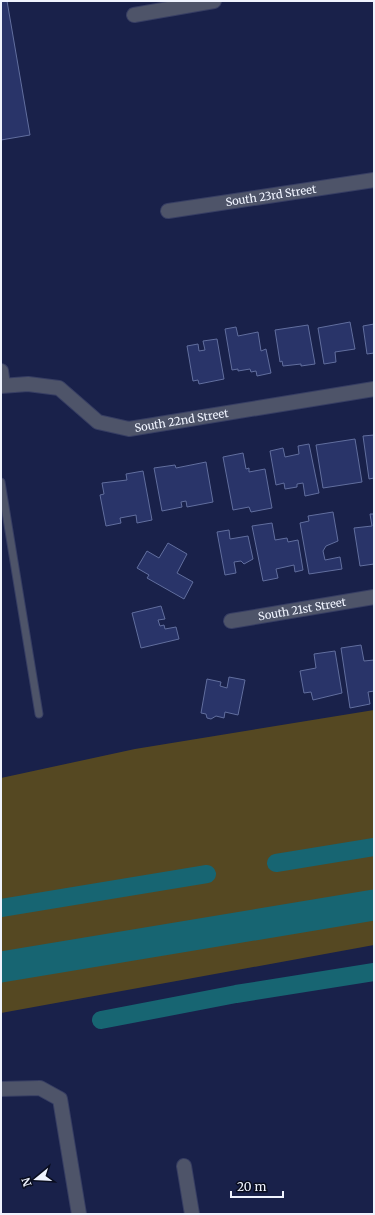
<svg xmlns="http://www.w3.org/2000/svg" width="375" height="1215" viewBox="0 0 375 1215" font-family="Merriweather,serif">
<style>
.green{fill:#554822}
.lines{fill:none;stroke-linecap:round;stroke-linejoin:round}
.canal{stroke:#176572;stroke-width:18}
.river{stroke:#176572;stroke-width:31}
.building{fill:#293469;stroke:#616e9e}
.service-casing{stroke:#373e63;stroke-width:9}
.minor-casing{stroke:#373e63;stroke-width:16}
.service{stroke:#4e5469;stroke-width:7}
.minor{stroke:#4e5469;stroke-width:14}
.labels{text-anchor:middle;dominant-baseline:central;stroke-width:4;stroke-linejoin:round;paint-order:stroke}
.street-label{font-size:11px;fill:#eff3fe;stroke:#090d1f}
</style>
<rect width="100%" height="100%" fill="#19214a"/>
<path class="green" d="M374,710V945L1,1013V778L135,749Z"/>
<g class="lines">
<path class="canal" d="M276,863L374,847
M1,908L207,874
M101,1020L236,994L374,972"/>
<path class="river" d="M1,967L374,905"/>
</g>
<path class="building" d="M1,1H7L30,135L1,140Z
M350,322L355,349L335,352L336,362L324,364L318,328Z
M374,324V353L367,354L363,326Z
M308,325L315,364L301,366V364L283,366L282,361L280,362L275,330Z
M236,327L238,336L258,332L261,351L266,349L271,373L257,376L256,371L251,372L250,369L238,371V369L232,370L225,329Z
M217,339L224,379L199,384L198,380L193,381L187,346L198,344L199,351L205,350L203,341Z
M374,435V478L369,479L363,436Z
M355,439L362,482L323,488L316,445Z
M309,444L319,493L305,496L303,483L297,484V487L285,489L284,483L276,485L270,451L283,448L285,457L299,454L298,446Z
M243,453L246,469L249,468V472L265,469L272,508L251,512L249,507L233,510L223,457Z
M206,462L213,502L187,507L186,501L181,502L182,507L162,511L154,468L175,465L176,468Z
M143,471L152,520L137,523L136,515L120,518L121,523L106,526L100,495L104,494L102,483L127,480L126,474Z
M333,512L338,541L326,546L323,551L325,560L340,557L342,569L309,574L300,523L309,521L308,516Z
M370,514H374V564L360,566L354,528L372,526Z
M272,523L275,540L287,538L288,542L298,540L303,570L295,572L294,565L276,569L278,578L263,581L252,526Z
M229,530L230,539L248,536L253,559L244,564L241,561L234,562L236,573L225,575L217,532Z
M168,543L187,554L177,573L193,582L184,599L147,578L149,575L137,568L147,551L159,558Z
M161,606L165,619L158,620L160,626L164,625L165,629L176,627L179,639L141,648L132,613Z
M361,645L364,661L374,660V691L368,692L370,704L350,708L341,648Z
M335,651L342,693L313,700L311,692L304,693L300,671L316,668L314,654Z
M229,677L245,680L238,715L225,712L224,718L216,716L211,719L207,718L206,714L201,713L207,679L221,682L220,686L227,688Z"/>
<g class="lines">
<defs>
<path id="service" d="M1,482L39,714"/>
<g id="minor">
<path d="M134,15L214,1"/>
<path id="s1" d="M168,211L374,180"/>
<path d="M1,371L3,385"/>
<path id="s2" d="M1,386L28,384L59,388L98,422L129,429L374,389"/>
<path id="s3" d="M231,621L374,597"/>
<path d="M1,1089L40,1088L60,1099L79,1214"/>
<path d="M184,1166L192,1214"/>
</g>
</defs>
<use href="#service" class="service-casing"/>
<use href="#minor" class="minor-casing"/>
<use href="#service" class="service"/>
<use href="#minor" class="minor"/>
</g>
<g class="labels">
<g class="street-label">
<text stroke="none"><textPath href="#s1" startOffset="104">South 23rd Street</textPath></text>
<text stroke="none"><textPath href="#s2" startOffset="195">South 22nd Street</textPath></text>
<text stroke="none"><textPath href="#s3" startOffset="72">South 21st Street</textPath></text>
</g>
</g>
<rect width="375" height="1215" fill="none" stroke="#eff3fe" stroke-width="4"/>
<g transform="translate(36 1179) rotate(252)" stroke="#090d1f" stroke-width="3" paint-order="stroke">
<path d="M0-3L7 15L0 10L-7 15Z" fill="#eff3fe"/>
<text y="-6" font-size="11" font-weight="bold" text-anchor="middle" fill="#eff3fe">N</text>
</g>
<path d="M231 1191v6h52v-6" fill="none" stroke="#eff3fe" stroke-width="2"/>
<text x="237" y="1191" font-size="12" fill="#eff3fe" stroke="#090d1f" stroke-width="3" paint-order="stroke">20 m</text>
</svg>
